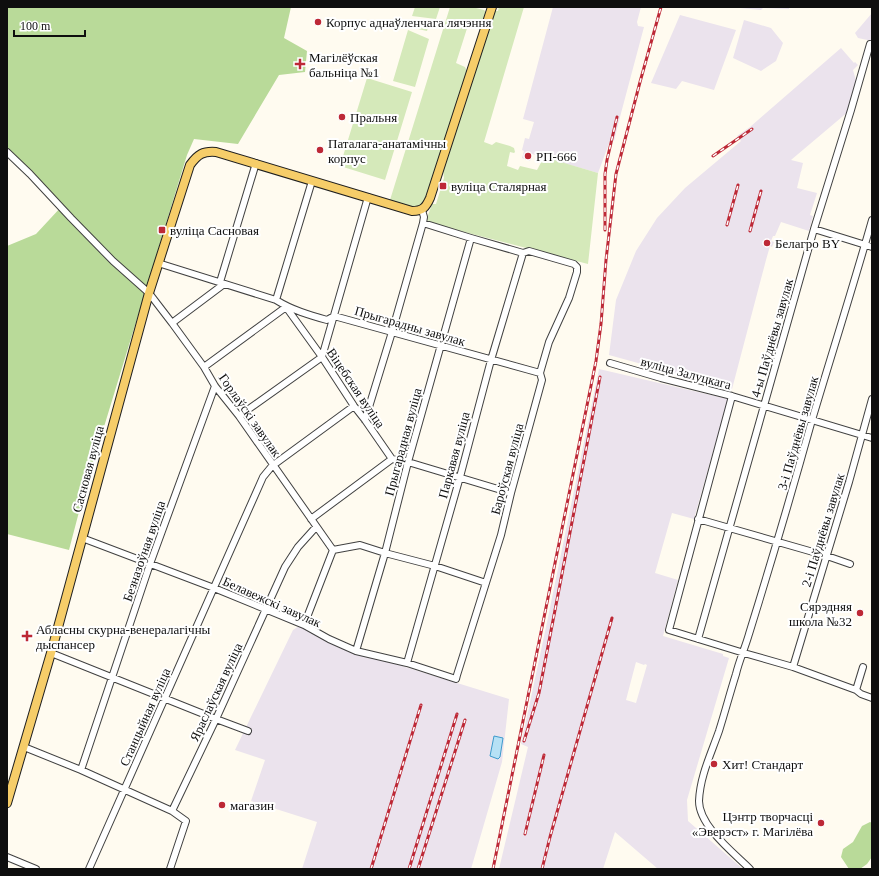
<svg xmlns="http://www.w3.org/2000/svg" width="879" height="876" viewBox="0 0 879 876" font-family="'Times New Roman',serif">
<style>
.industrial{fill:#ebe3ed;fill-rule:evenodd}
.green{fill:#d5e9ba}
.forest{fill:#b9da99}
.water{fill:#b6e1f5;stroke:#3d9acc}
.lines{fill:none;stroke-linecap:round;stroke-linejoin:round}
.minor-casing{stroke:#414141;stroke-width:8}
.major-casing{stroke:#1f1f1f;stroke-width:10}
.minor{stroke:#fff;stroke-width:6}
.major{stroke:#f6cd69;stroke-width:8}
.rail-casing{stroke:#bd2836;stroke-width:3}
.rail{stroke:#fff;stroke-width:1.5;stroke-dasharray:4.5;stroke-linecap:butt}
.poi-dot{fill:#bd2836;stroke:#fff;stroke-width:1.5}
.labels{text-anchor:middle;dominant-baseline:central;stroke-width:4;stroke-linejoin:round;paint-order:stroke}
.poi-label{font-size:13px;fill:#0e0e0e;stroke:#fff;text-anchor:start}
.street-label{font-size:13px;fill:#0e0e0e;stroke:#fff}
</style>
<rect width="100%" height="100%" fill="#fffbf0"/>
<path class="industrial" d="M553,7H641L637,22L638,26L644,27L620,117L614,141H610L598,173L532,154L530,161L522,158L524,151L522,150L525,138L529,139L534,122L523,119Z
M730,7H789V9L763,8L761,10Z
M872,13V41L858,38L855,33Z
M680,15L736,30L714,90L682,81L676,89L651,83Z
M744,20L771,28L783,43L776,61L761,71L733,58Z
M841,48L854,63L855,62L858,65L853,70L857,84L852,92L849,111L791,160L803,163L797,188L817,193L810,215L813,216L809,231L781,222L775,236H773L771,241L774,242L772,247L770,246L766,260L732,389L609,355L616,300L636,251L657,218L685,188L741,141L737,136L750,127Z
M599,369L728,399L694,519L672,513L655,573L678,580L663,636L723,654V656L729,658L687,800L688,821L743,869H658L615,832L603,869H499L528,747L521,744L546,627ZM636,662L644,665L645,664L647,665L636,703L626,700Z
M299,626L361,651L368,658L373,657L509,699L502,762L471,869H302L317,822L251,801L265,760L235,750L293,630Z"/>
<path class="green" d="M415,7H440L436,19L412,16Z
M450,7H475L476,8L484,10L486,12C483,24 480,21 470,19L456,63L465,67L467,71L466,74L428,197C426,200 424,203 421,205C413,211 399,203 390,200Z
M499,7H524L484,142L492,145L496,142L510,146L514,148L515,152L514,153L510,152L507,166L518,170L520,166L537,170L544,157L598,173L588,264L433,224L427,220V218L432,204H436L444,178L443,169L494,11H498Z
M420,21L429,24L427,31L418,29V25Z
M408,30L429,39L415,87L393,81Z
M367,78L412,92L385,180L340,166Z"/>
<path class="forest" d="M7,7H291L284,38L307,51L305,72L279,75L238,144L194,139L187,155L85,489L69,550L7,534V246L36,234L62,206L7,151Z
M870,822L872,823V857L867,864L860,869H849L841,857L843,849L853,842L862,826Z"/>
<path class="water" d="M494,736L503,738L500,757L498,759L490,756Z"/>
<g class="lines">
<defs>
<path id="minor" d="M7,152L30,174L71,218L113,261L149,293L172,323L204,367L215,386L239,416L333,550
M814,229L872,247
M158,263L276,300C292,310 309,315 327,320L334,316L540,373
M220,282L256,163
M276,300L312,181
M172,323L224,284
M610,363L661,378L732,396L872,438
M204,367L286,307L322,357L354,406L365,420L392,459L408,462L511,493
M732,396L669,630L744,653L793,667L856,690L861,694L872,698
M239,416L322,357L368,197
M365,420L392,332L423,223L424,217L422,210
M311,519L392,459
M698,519L827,556L850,564
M82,538L214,588L304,625L329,639L356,651L407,663L456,679L457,675L501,535L511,493L542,380L540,373L549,342L569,298L577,272V267L574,264L529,251L523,253L471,238L423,223
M333,550L360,545L385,553L435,566L486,583
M304,625L333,550
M698,639L814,229L851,110L870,44L872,45
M356,651L385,553L408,462L471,238
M51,653L216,719L248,731
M407,663L460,477L491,360L523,253
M793,667L849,482L872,399
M856,690L863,667
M24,747L81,770L172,811
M81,770L150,564L215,386
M7,857L36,869
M89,869L263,477L272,466L354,406
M170,869L186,821L172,811L216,719L285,567L298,547L316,527
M750,869C734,853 699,826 699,801C700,776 711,754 719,731C725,712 730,693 736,674C739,661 745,648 749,634C771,563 792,492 812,420C832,353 853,287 872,220"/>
<path id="major" d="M7,803L51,653L149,293L190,165C198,154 203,151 216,152L412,211C423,211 426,207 430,198L492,7"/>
</defs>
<use href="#minor" class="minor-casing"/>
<use href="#major" class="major-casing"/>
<use href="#minor" class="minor"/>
<use href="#major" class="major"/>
<defs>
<path id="rail" d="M713,156L752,129
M727,225L738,185
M605,230V174L607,160L617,117
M750,231L761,191
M524,741L539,693L600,377
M525,834L544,755
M371,869L421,705
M409,869L457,714
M418,869L465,720
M493,869L596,361L601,324L606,260L616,174L640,82L661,7
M542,869L550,837L612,618"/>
</defs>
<use href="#rail" class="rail-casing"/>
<use href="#rail" class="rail"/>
</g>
<g class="poi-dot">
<circle cx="318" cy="22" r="4"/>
<path d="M298 58h4v4h4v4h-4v4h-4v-4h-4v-4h4z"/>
<circle cx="342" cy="117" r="4"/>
<circle cx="320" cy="150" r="4"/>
<circle cx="528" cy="156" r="4"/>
<rect x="439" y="182" width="8" height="8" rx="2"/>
<rect x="158" y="226" width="8" height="8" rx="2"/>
<circle cx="767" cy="243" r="4"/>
<circle cx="860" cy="613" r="4"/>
<path d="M25 630h4v4h4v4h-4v4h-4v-4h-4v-4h4z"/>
<circle cx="714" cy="764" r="4"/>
<circle cx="222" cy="805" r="4"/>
<circle cx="821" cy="823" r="4"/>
</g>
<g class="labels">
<g class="poi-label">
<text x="326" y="22">Корпус аднаўленчага лячэння</text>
<text x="309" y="57">Магілёўская<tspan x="309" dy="15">бальніца №1</tspan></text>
<text x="350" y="117">Пральня</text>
<text x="328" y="143">Паталага-анатамічны<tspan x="328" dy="15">корпус</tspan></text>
<text x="536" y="156">РП-666</text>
<text x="451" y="186">вуліца Сталярная</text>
<text x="170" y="230">вуліца Сасновая</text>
<text x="775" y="243">Белагро BY</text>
<text x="852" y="606" text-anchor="end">Сярэдняя<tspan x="852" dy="15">школа №32</tspan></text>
<text x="36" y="629">Абласны скурна-венералагічны<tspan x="36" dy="15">дыспансер</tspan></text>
<text x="722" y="764">Хит! Стандарт</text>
<text x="230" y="805">магазин</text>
<text x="813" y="816" text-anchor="end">Цэнтр творчасці<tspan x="813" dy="15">«Эверэст» г. Магілёва</tspan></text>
</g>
<g class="street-label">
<text transform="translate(410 326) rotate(16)">Прыгарадны завулак</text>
<text transform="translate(772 338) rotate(-74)">4-ы Паўднёвы завулак</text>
<text transform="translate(686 373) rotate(15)">вуліца Залуцкага</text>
<text transform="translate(356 388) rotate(56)">Віцебская вуліца</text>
<text transform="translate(250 415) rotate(55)">Горлаўскі завулак</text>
<text transform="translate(798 433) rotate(-74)">3-і Паўднёвы завулак</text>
<text transform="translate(403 442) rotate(-75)">Прыгарадная вуліца</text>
<text transform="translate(454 455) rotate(-75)">Паркавая вуліца</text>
<text transform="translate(88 469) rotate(-75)">Сасновая вуліца</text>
<text transform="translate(507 469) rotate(-75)">Бароўская вуліца</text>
<text transform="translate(823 530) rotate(-73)">2-і Паўднёвы завулак</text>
<text transform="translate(144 551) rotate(-71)">Безназоўная вуліца</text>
<text transform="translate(272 602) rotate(24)">Белавежскі завулак</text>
<text transform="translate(216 692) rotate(-65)">Яраслаўская вуліца</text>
<text transform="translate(145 717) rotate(-66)">Станцыйная вуліца</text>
</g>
</g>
<rect width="879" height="876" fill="none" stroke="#0e0e0e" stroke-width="16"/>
<path d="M14 30v6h71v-6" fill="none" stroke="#0e0e0e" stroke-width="2"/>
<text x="20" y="30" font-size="12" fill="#0e0e0e" stroke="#ffffff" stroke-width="3" paint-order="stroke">100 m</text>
</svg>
